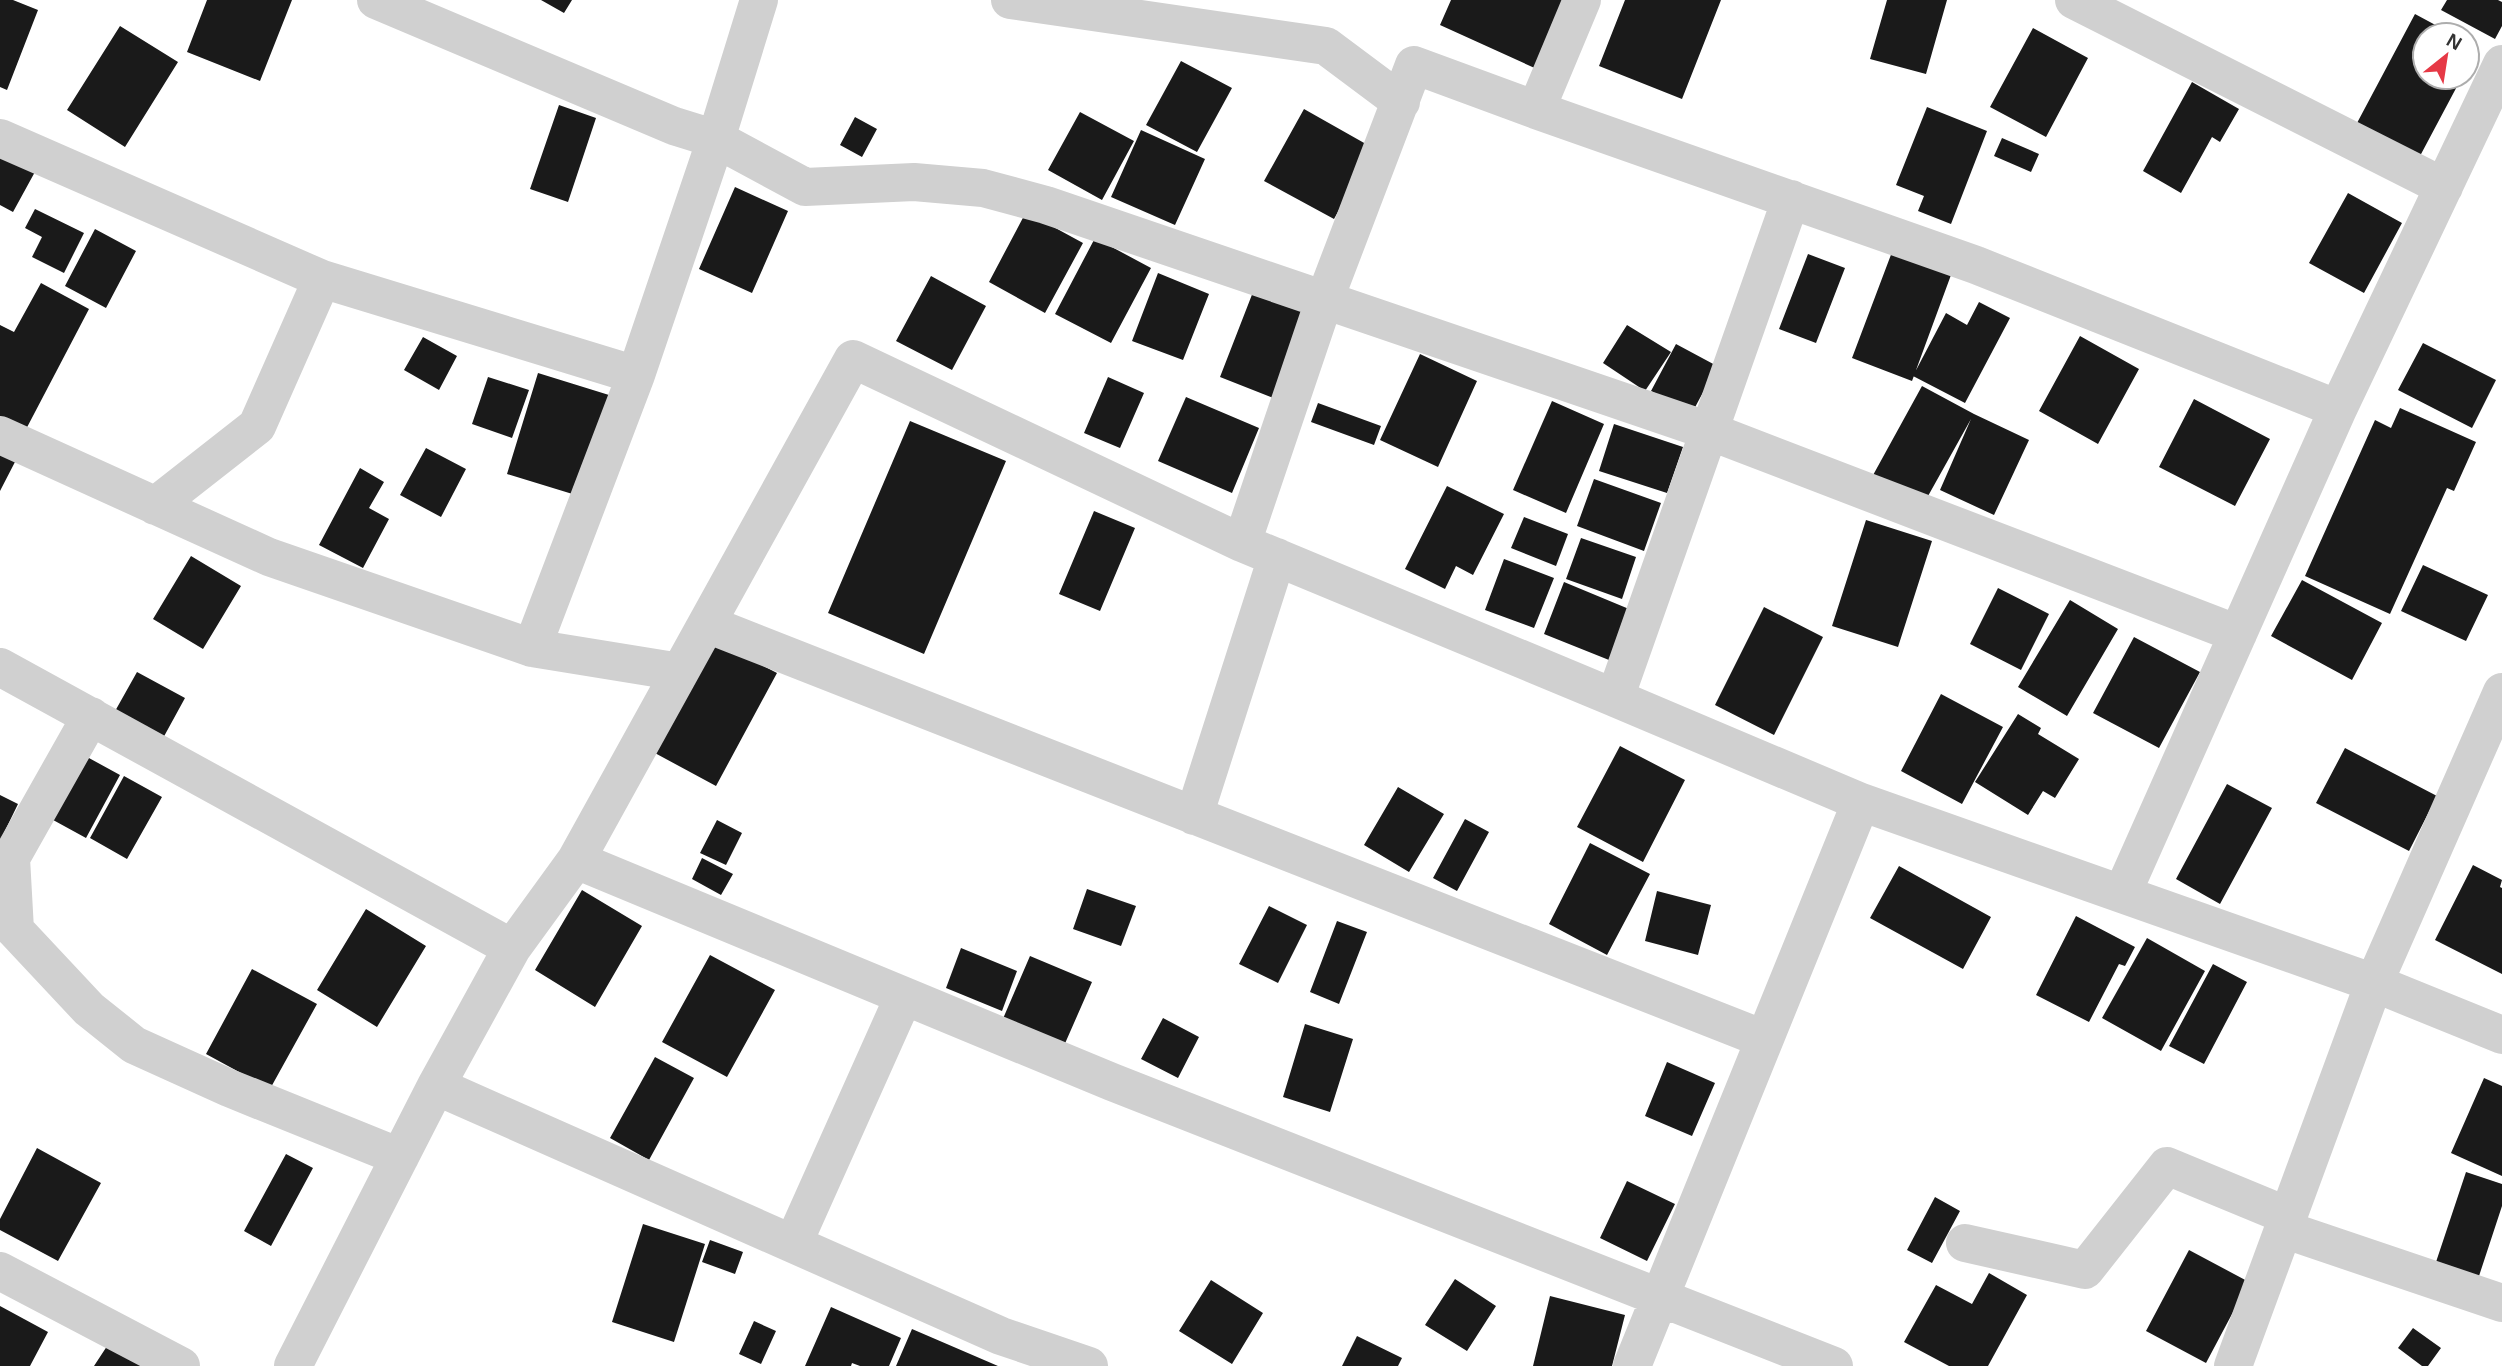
<svg xmlns="http://www.w3.org/2000/svg" width="2502" height="1366" viewBox="0 0 2502 1366" font-family="Helvetica,sans-serif">
<style>
.building{fill:#1a1a1a}
.lines{fill:none;stroke-linecap:round;stroke-linejoin:round}
.minor{stroke:#d0d0d0;stroke-width:38}
</style>
<rect width="100%" height="100%" fill="#fff"/>
<path class="building" d="M0,0H13L38,10L7,90L0,87Z
M207,0H292L260,81L187,52Z
M541,0H572L564,13Z
M1451,0H1570L1539,70L1440,25Z
M1625,0H1721L1682,99L1599,66Z
M1887,0H1947L1926,74L1870,59Z
M2447,0H2498L2502,2V26L2495,39L2441,10Z
M2415,14L2454,35H2425V77H2462L2420,156L2357,123Z
M120,26L178,62L125,147L67,110Z
M2033,28L2088,58L2046,137L1990,107Z
M2467,42L2477,47L2467,67Z
M1181,61L1232,88L1197,152L1146,125Z
M2192,82L2239,109L2220,142L2212,137L2181,193L2143,171Z
M559,105L596,118L568,202L530,189Z
M1927,107L1987,131L1951,224L1918,211L1924,196L1896,185Z
M1304,109L1373,148L1334,219L1264,181Z
M1080,112L1134,141L1102,200L1048,170Z
M855,117L877,129L862,157L840,145Z
M1141,130L1205,159L1175,225L1111,197Z
M2002,138L2039,154L2031,172L1994,156Z
M0,150L36,170L13,212L0,205Z
M735,187L788,211L752,293L699,269Z
M2348,193L2402,223L2364,293L2309,263Z
M35,209L84,233L64,273L32,257L42,237L25,228Z
M1026,212L1083,243L1045,313L989,282Z
M95,229L136,251L106,308L65,286Z
M1095,238L1151,268L1111,343L1055,314Z
M1892,252L1951,275L1912,381L1852,358Z
M1808,254L1845,268L1816,343L1779,329Z
M1158,273L1209,294L1183,360L1132,341Z
M931,276L986,306L952,370L896,341Z
M41,283L89,309L23,435L0,423V325L14,332Z
M1253,292L1311,315L1278,400L1220,377Z
M1979,302L2010,318L1965,403L1913,376L1946,313L1967,325Z
M1627,325L1671,352L1645,391L1603,363Z
M2080,336L2139,369L2098,444L2039,411Z
M423,337L457,356L439,390L404,370Z
M2423,343L2496,380L2472,428L2398,390Z
M1676,344L1717,366L1692,413L1651,391Z
M1420,354L1477,381L1438,467L1380,440Z
M538,373L609,395L579,496L507,474Z
M488,377L529,390L512,438L472,424Z
M1108,377L1144,393L1120,448L1084,433Z
M1922,386L1974,414L2029,440L1994,515L1940,490L1971,419L1923,505L1872,477Z
M1186,397L1259,428L1232,493L1158,461Z
M2194,399L2270,439L2235,506L2159,467Z
M1552,401L1604,424L1566,513L1513,490Z
M1318,403L1381,426L1374,445L1311,422Z
M2400,408L2476,442L2454,491L2447,488L2390,614L2305,576L2375,420L2391,428Z
M910,421L1006,461L924,654L828,613Z
M1614,424L1683,447L1667,493L1599,471Z
M426,448L466,469L441,517L400,495Z
M0,452L16,460L0,491Z
M360,468L384,482L369,508L389,519L363,568L319,545Z
M1594,479L1661,503L1644,551L1577,526Z
M1447,486L1504,514L1473,575L1456,566L1445,589L1405,569Z
M1094,511L1135,528L1100,611L1059,594Z
M1524,517L1568,534L1556,566L1511,548Z
M1866,520L1932,541L1898,647L1832,626Z
M1581,538L1636,557L1622,599L1566,579Z
M191,556L241,586L203,649L153,619Z
M1504,559L1554,578L1534,628L1485,610Z
M2423,565L2488,595L2466,641L2401,611Z
M2302,580L2382,623L2352,680L2271,636Z
M1564,582L1629,609L1609,660L1544,634Z
M1998,588L2049,614L2021,670L1970,644Z
M2070,600L2118,629L2067,716L2018,687Z
M1764,607L1823,637L1774,735L1715,705Z
M2134,637L2200,672L2159,748L2093,713Z
M714,640L777,673L716,786L653,752Z
M137,672L185,698L162,740L114,713Z
M1941,694L2003,727L1962,804L1901,771Z
M2018,714L2041,728L2038,734L2079,759L2055,798L2043,791L2028,815L1975,782Z
M1620,746L1685,780L1643,862L1577,827Z
M2345,748L2437,796L2409,851L2316,803Z
M78,752L120,775L86,838L44,815Z
M124,776L162,797L127,859L90,838Z
M2227,784L2272,808L2220,904L2176,879Z
M1398,787L1444,814L1409,872L1364,845Z
M0,795L18,804L0,841Z
M1465,819L1489,832L1457,891L1433,878Z
M717,820L742,833L726,865L700,853Z
M1590,843L1650,874L1607,955L1549,924Z
M702,858L733,874L721,895L692,879Z
M2473,865L2502,880L2500,887L2502,888V974L2435,940Z
M1899,866L1991,917L1963,969L1870,918Z
M1087,889L1136,906L1121,946L1073,929Z
M582,890L642,926L595,1007L535,970Z
M1657,891L1711,905L1698,955L1645,941Z
M1269,906L1307,925L1278,983L1239,964Z
M366,909L426,946L377,1027L317,990Z
M2076,916L2135,947L2125,966L2119,964L2089,1022L2036,995Z
M1337,921L1367,932L1339,1004L1310,992Z
M2147,938L2205,971L2161,1051L2102,1018Z
M961,948L1017,971L1002,1011L946,988Z
M710,955L775,990L727,1077L662,1042Z
M1030,956L1092,982L1063,1048L1002,1021Z
M2213,964L2247,982L2204,1064L2169,1046Z
M252,969L317,1004L270,1089L206,1054Z
M1163,1018L1199,1037L1178,1078L1141,1059Z
M1305,1024L1353,1039L1330,1112L1283,1097Z
M655,1057L694,1078L649,1160L610,1138Z
M1667,1062L1715,1083L1692,1136L1645,1116Z
M2484,1078L2502,1086V1176L2451,1153Z
M37,1148L101,1183L58,1261L0,1230V1219Z
M286,1154L313,1168L271,1246L244,1231Z
M2466,1172L2502,1184V1206L2479,1276L2436,1262Z
M1627,1181L1675,1204L1647,1261L1600,1238Z
M1935,1197L1960,1211L1932,1263L1907,1250Z
M643,1224L705,1244L674,1342L612,1322Z
M710,1240L743,1252L735,1274L702,1262Z
M2189,1250L2249,1282L2206,1363L2146,1331Z
M1989,1273L2027,1295L1988,1366H1949L1904,1342L1936,1285L1972,1304Z
M1455,1279L1496,1306L1467,1351L1425,1325Z
M1211,1280L1263,1313L1232,1364L1179,1331Z
M1550,1296L1625,1315L1612,1366H1533Z
M0,1306L48,1332L30,1366H0Z
M831,1307L901,1338L889,1366H860L852,1363L851,1366H805Z
M754,1321L776,1331L761,1364L739,1354Z
M2413,1328L2441,1348L2428,1366H2422L2398,1348Z
M912,1329L998,1366H896Z
M1357,1336L1402,1358L1398,1366H1342Z
M113,1337L157,1366H94Z"/>
<g class="lines">
<path class="minor" d="M376,0L674,126L716,139L805,187L914,182L983,188L1046,205L1709,431L2238,634
M1010,0L1326,46L1401,102
M1582,0L1536,110L1976,265L2338,409L2502,64
M2074,0L2444,187
M1536,110L1414,65L1324,301L1242,543L1615,698
M0,138L322,279L636,375
M1791,199L1615,698L1861,802
M0,435L269,557L532,648L636,375L716,139L759,0
M155,506L257,426L322,279
M707,624L1764,1039
M532,648L680,672
M0,667L512,948
M1194,816L1277,557
M11,858L15,930L89,1009L134,1045L229,1088L400,1157
M576,860L853,359L1242,543
M4,881L11,858L91,716
M2122,894L2338,409
M436,1086L1001,1336L1089,1366
M2283,1229L2502,1303
M1965,1243L2085,1270L2167,1166L2288,1216
M793,1244L904,996
M0,1271L181,1366
M293,1366L436,1086L512,948L576,860L1112,1082L1834,1366
M1632,1366L1861,802L2374,983L2502,1035
M2233,1366L2374,983L2502,692"/>
</g>
<g transform="translate(2446 56) rotate(30)"><circle r="33" fill="#ffffff" stroke="#adadad" stroke-width="2"/>
<path d="M0-5L12 26L0 18L-12 26Z" fill="#e63946"/>
<text y="-10" font-size="19" font-weight="bold" text-anchor="middle" fill="#333333">N</text>
</g>
</svg>
